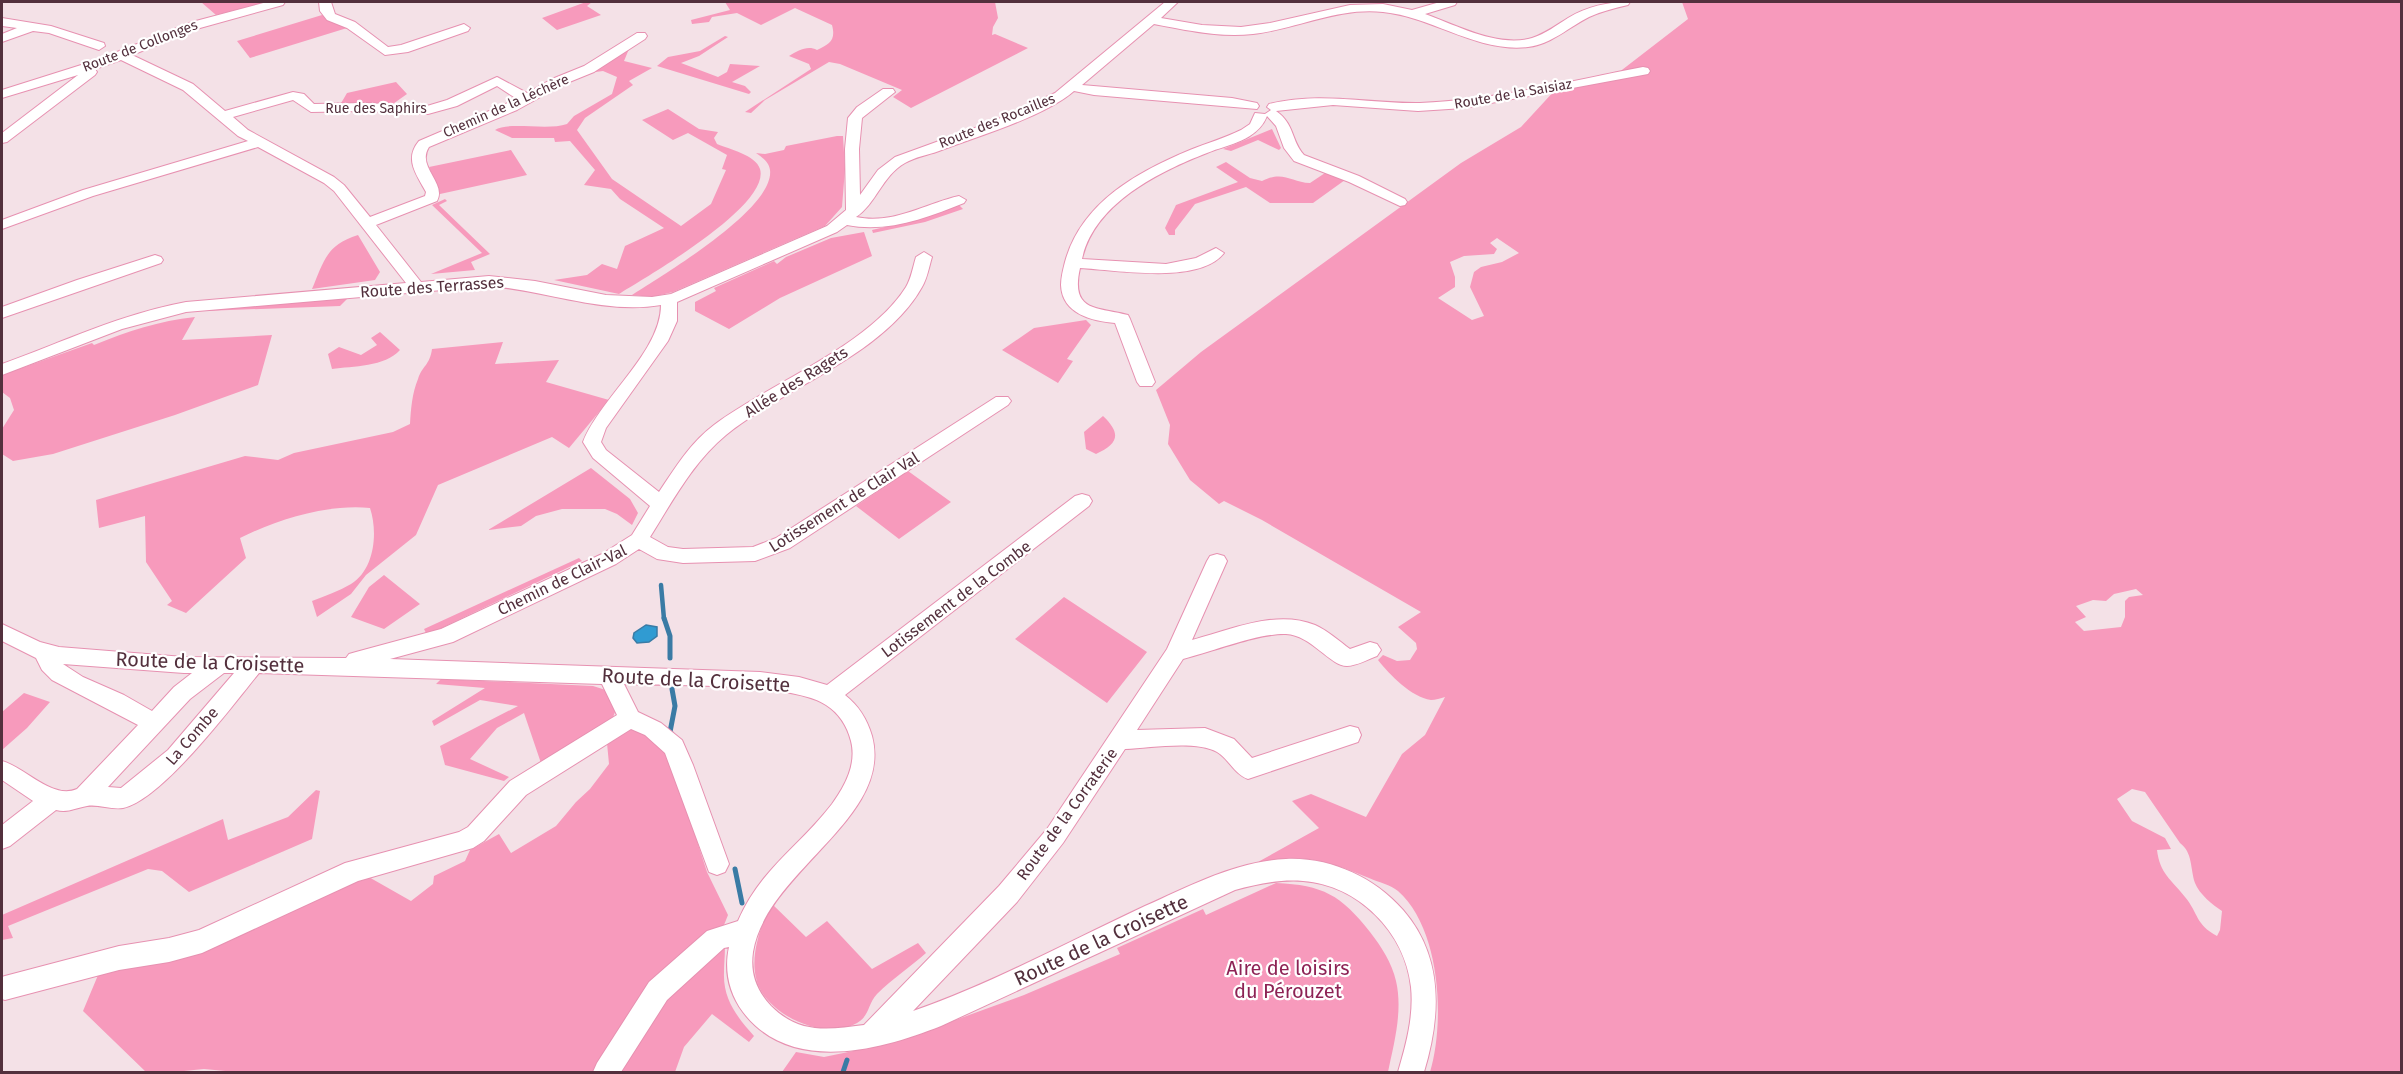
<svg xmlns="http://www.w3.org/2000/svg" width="2403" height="1074" viewBox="0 0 2403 1074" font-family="'Fira Sans',sans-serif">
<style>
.green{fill:#f79abc;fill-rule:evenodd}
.water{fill:#309bd2;stroke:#3a7ba5;stroke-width:1.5}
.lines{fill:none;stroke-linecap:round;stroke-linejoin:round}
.stream-far1{stroke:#3a7ba5;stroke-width:4.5}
.stream{stroke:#3a7ba5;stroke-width:5}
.minor-casing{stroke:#e791b1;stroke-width:2}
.minor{fill:#fff;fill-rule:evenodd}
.labels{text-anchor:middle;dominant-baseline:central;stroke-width:4.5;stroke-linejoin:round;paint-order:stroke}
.far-street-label{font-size:14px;fill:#53303d;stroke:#fff}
.street-label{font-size:16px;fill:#53303d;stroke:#fff}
.near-street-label{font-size:20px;fill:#53303d;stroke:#fff}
.near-park-label{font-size:20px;fill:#8d2355;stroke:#fff}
</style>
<rect width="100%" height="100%" fill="#f4e1e7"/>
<path class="green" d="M201,2H267L216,15Z
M586,2H592L587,6L601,15L557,30L542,18Z
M725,2H995L998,18L993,27L992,35L995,34L1028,48L911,108L893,97L902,90L840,64L829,62L765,100L751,113L745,112L811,69L809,64L789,56C798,51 807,45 817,50C830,44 836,40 832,25L795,8L761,25L737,13L712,17L709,22L692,24L691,20L730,10Z
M1682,2H2401V1072H1430C1445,1022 1441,929 1398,891C1391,885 1378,882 1369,878C1325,860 1306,854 1258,862L1319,828L1292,801L1311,794L1366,817L1402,754L1425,735L1445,697C1441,698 1435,700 1431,700C1411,697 1390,675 1378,660L1383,655L1397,661L1410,660L1417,649L1416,643L1398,627L1421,612L1262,520L1224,501L1219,504L1190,480L1168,444L1170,425L1156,390L1201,352L1461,163L1521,127L1556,89L1618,73L1688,19ZM1497,238L1519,253L1502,262L1481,267L1474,272L1470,287L1484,316L1472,320L1438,298L1455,287V277L1450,262L1464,256L1494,254L1497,249L1490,243ZM2136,589L2143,595L2129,597L2125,601V617L2121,627L2084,631L2075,622L2086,617L2076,606L2093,600L2106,601L2114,594ZM2132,789L2145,792L2180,843C2193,853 2190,868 2195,883C2199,894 2213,905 2222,911L2220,930L2217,936C2195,924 2199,914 2185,897C2171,879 2160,874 2157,850L2171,849L2165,838L2132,821L2117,799Z
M322,15L347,28L250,58L237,41Z
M725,36L728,37L699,56L681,63L718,77L727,72L730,64L760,66L732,82L745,86L751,92L749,94L657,66L668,57L700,51Z
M629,49L624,61L652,68L629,81L633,85L585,118L577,130L612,179L681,226L711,204L726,170L722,169L727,155L688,133L673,140L642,120L668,109L699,129L718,132L714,138L717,144C729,149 756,155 760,169C771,206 646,277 619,294L554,280L587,275L602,264L617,269L625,246L664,228L620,199L611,189L584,185L595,170L570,141L555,142L554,138H512L495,130C508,121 547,131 567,124L574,116L612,94L617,77L603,71L588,73Z
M396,82L407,94L390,106L340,105L347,93Z
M1272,129L1281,148L1279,150L1258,140L1231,151L1223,149Z
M837,136H843L845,169L842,207L825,226L673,292L652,297L632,295C661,276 775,209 770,170C769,162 763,158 756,153L765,154L784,150L786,146Z
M511,150L527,175L440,194L429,167Z
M1226,162L1250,178L1262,181C1283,170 1291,182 1310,183L1325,173L1345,180L1313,203H1270L1246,187L1195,204L1175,230V235H1169L1165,228L1176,205L1238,182L1216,167Z
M445,199L447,201L439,205L490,254L471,262L475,270L431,274L482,253L432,205Z
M959,205L963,209L925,222L873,233L872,230L923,218Z
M864,232L872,256L780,298L729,329L695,311V302L716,291L714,288L774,261L777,264L786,257L831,238Z
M358,235L380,272L375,280L312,289C324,261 326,245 358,235Z
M348,298L340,306L204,311L205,310Z
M195,317L182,340L272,335L258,385L175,415L53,454L13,461L2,454V429L14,410L10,398L2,392V375L92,343L94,345C128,331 159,321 195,317Z
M1086,320L1091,325L1067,359L1073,361L1058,383L1002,350L1034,328Z
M380,332L400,350C385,367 353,366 332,369L328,354L339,347L361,355L377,345L371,338Z
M503,342L495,364L559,360L546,382L609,400L569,448L552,437L438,485L416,535L366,575L351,594L317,617L312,601C325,596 339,591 351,584C375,569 378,532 370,508C327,504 278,519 240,538L246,558L186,613L167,605L172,601L146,562L145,516L99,528L96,500L245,456L278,460L294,453L393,432L410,424C411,408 412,394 418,379C422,366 430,365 432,349Z
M1103,416C1122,434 1118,444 1096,454L1086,449L1084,432Z
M591,468L630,499L638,513L632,525L617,514L605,509H562L536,516L521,526L488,530Z
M908,471L951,502L899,539L856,506Z
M579,558L582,561L427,635L424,629Z
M384,575L420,604L384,629L351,617L369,587Z
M1064,597L1147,652L1107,703L1015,639Z
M441,679L593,686L609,691L615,696V712L612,720L542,766L524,713L497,728L470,759L509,777L504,781L445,765L440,746L518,706L480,700L434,726L432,721L485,688L436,684Z
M24,693L50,702L27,728L2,750V712Z
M630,727L666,745L707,872L728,915L722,930C727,947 724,956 724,973C723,1000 738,1018 754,1036L749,1042L712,1014L684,1047L675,1072H236L204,1069L174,1072H146L83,1011L101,968L367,876L411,901L433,884L434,876L465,861L470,850L499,834L511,853L556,826L576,802L590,789L609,764L607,743Z
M316,790L320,791L312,839L189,892L162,871L148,869L8,926L13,938L2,940V915L223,819L228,840L288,817Z
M1276,883C1323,885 1341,895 1370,932C1381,946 1392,963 1396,981C1403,1011 1394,1043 1388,1072H782L796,1052L824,1057L892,1043L1024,995L1120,954L1117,948L1203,909L1206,915Z
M770,902L806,937L827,921L872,969L918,943L926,953C910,967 892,979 877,994C866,1006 871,1017 853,1025C821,1040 763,1013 756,978C750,953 762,925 770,902Z"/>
<path class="water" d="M646,625L657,627V636L649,642L637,643L633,638L634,633Z"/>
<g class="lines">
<path class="stream-far1" d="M661,585L664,619"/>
<path class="stream" d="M664,618L670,636V658
M672,689L675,706L670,732L672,734
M735,869L742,903
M843,1072L847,1060"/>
<defs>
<path id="minor" d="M267,2H285L283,5L200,28L132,55L193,84L225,111L293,92L304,94L314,104L365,103L427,106L447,100L497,77L527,93L552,79L584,66L637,33H645L647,36L645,39L594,72L562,85L517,110L429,147C416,167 447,183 437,201L376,225L421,282L489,276L535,281L606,295L652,297L671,294L827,226L846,210L845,149L848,118L857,107L883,89H893L895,92L862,118L859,149L860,195L878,170L895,157L994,121L1055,93L1165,2H1178L1161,18L1202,25L1241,27L1270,23L1350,5L1383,4L1412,10L1440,2H1457L1455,5L1425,14C1456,25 1498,48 1532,38C1545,34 1557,25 1568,18C1588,6 1607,2 1630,2L1628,5C1615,8 1602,11 1589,17C1569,27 1552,44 1528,47C1477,53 1433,17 1383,12C1338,7 1297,29 1253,34C1220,38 1186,30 1154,24L1082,85L1232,98L1257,103L1259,106L1257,109L1094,95L1074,91C1044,117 978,136 939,151C928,155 915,157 905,163C882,176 876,204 856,217C893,225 924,204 959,196L966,200L964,203C926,218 888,233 847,225L837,232L677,302V321L668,341L606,428L601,442L606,450L659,492C675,468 690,443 714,425C770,383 869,346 906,287C911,279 913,267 916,257L924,252L932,257C929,267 927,279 922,287C884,355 785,387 726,435C693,462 672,502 650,537L668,547L683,549L753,547L776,538L996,397H1008L1011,401L1008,405L790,548L755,561L683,563L657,559L639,549L616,564L453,642L390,659L760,672L799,677L827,685L1075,496L1082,494L1089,496L1092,501L1089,506L845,695C859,706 867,719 872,736C894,818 766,871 753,952C750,973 756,990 771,1006C799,1034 827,1030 864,1025L999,886L1047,829L1167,649L1207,561L1210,556L1217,554L1224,556L1227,561L1192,640C1230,630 1276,609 1315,625C1327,630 1339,641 1350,649L1370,642L1377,644L1381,650L1377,656C1369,659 1356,666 1347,666C1330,666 1311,635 1286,634C1259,633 1211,652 1183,659L1137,730L1205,728L1234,739L1252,758L1350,726L1358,728L1361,735L1358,742L1248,779C1234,774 1229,759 1217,752C1197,740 1148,748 1125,749L1063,843L1017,902L913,1011C993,983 1068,942 1145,906C1190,886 1236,861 1286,859C1330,857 1374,877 1403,910C1444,957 1441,1016 1424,1072H1398C1406,1045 1414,1016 1411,987C1405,932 1358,885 1303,881C1280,879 1257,884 1235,890L941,1026C878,1051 790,1074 743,1012C729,993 724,970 729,947L724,948L667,1000L621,1072H593L597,1063L649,982L707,931L738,921C761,868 799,847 832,804C845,786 857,764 851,741C847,726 840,714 826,705C791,682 670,686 624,684L638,712L661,723L682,740L693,765L729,864L725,872L717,875L709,872L665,753L645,735L631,729L526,795L484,841L473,848L358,881L202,953L169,962L119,970L5,1000L2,999V977L5,976L119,946L169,938L199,930L345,863L459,832L468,827L510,781L617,715L602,684L259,673C233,705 162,800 123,808C112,810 98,804 87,806C75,808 68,813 56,810L10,846L2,849V825L33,801L2,780V761C25,767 52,800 77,789L138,725L52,680L42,670L36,658L2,641V624L40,642L59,647L184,657L346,658L349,654L356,652L441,629L602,554L632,535L650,506L593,458L583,442C601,397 661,352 661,305C604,315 545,290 489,286L186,312L122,329L2,375V364C63,342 121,314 186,302L406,283L334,191L324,183L258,147L93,196L2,229V220L83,190L248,141L238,136L183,90L121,60L95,69L97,72L95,75L7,142L2,143V133L78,75L2,98V90L97,60L192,22ZM497,86L517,99L419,141C404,159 416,174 426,192L425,196L370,217L344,185L334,177L248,130L233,117L293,100L311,112L365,111L428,114L457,106ZM63,664L184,673H192L174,687L152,711L124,695L83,677ZM224,673H234L168,750L121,788L108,787L190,699Z
M319,2H331L335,14L355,22L388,47L401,45L464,24L470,28L468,31L408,52L385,55L347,28L327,20L320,11Z
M2,18L51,26L104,43L105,46L99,50L49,33L33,31L2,42V34L17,28L2,26Z
M1643,67L1648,68L1650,71L1648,74L1464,108L1418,111L1333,105L1276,111C1295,124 1291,141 1304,155L1359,176L1405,199L1407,202L1405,205L1400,206L1349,182L1294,161L1284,148L1276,126L1267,116C1257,141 1229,144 1207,153C1158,172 1094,204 1082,259L1166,264L1196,258L1216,248L1224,253C1199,285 1116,270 1080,268C1070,312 1097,307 1128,315L1130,319L1155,382L1152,386H1140L1137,382L1115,323C1092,321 1062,314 1061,285C1061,277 1063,270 1065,262C1081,203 1137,172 1190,150C1207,143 1225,138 1241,130L1250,124L1255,113L1265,114L1271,110L1267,107L1269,104C1321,91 1369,104 1420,103C1495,100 1570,81 1643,67Z
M155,255L161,257L163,260L161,263L2,318V307L77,280Z"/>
</defs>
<use href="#minor" class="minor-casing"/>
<use href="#minor" class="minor"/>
</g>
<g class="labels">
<g class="far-street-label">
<text transform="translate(140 46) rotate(-21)">Route de Collonges</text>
<text transform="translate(1513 94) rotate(-10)">Route de la Saisiaz</text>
<text transform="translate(506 106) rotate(-24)">Chemin de la Léchère</text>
<text x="376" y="108">Rue des Saphirs</text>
<text transform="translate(997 121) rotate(-22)">Route des Rocailles</text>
</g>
<g class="street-label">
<text transform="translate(432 287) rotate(-4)">Route des Terrasses</text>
<text transform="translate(796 382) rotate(-32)">Allée des Ragets</text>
<text transform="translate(844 502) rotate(-32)">Lotissement de Clair Val</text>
<text transform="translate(562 580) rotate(-26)">Chemin de Clair-Val</text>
<text transform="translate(956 599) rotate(-37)">Lotissement de la Combe</text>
<text transform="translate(192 736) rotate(-49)">La Combe</text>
<text transform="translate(1067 814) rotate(-54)">Route de la Corraterie</text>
</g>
<g class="near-street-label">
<text transform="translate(210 662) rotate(2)">Route de la Croisette</text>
<text transform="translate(696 680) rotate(3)">Route de la Croisette</text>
<text transform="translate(1101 940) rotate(-25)">Route de la Croisette</text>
</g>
<g class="near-park-label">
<text x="1288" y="968">Aire de loisirs<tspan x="1288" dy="23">du Pérouzet</tspan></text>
</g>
</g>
<rect width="2403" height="1074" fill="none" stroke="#53303d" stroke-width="6"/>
</svg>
